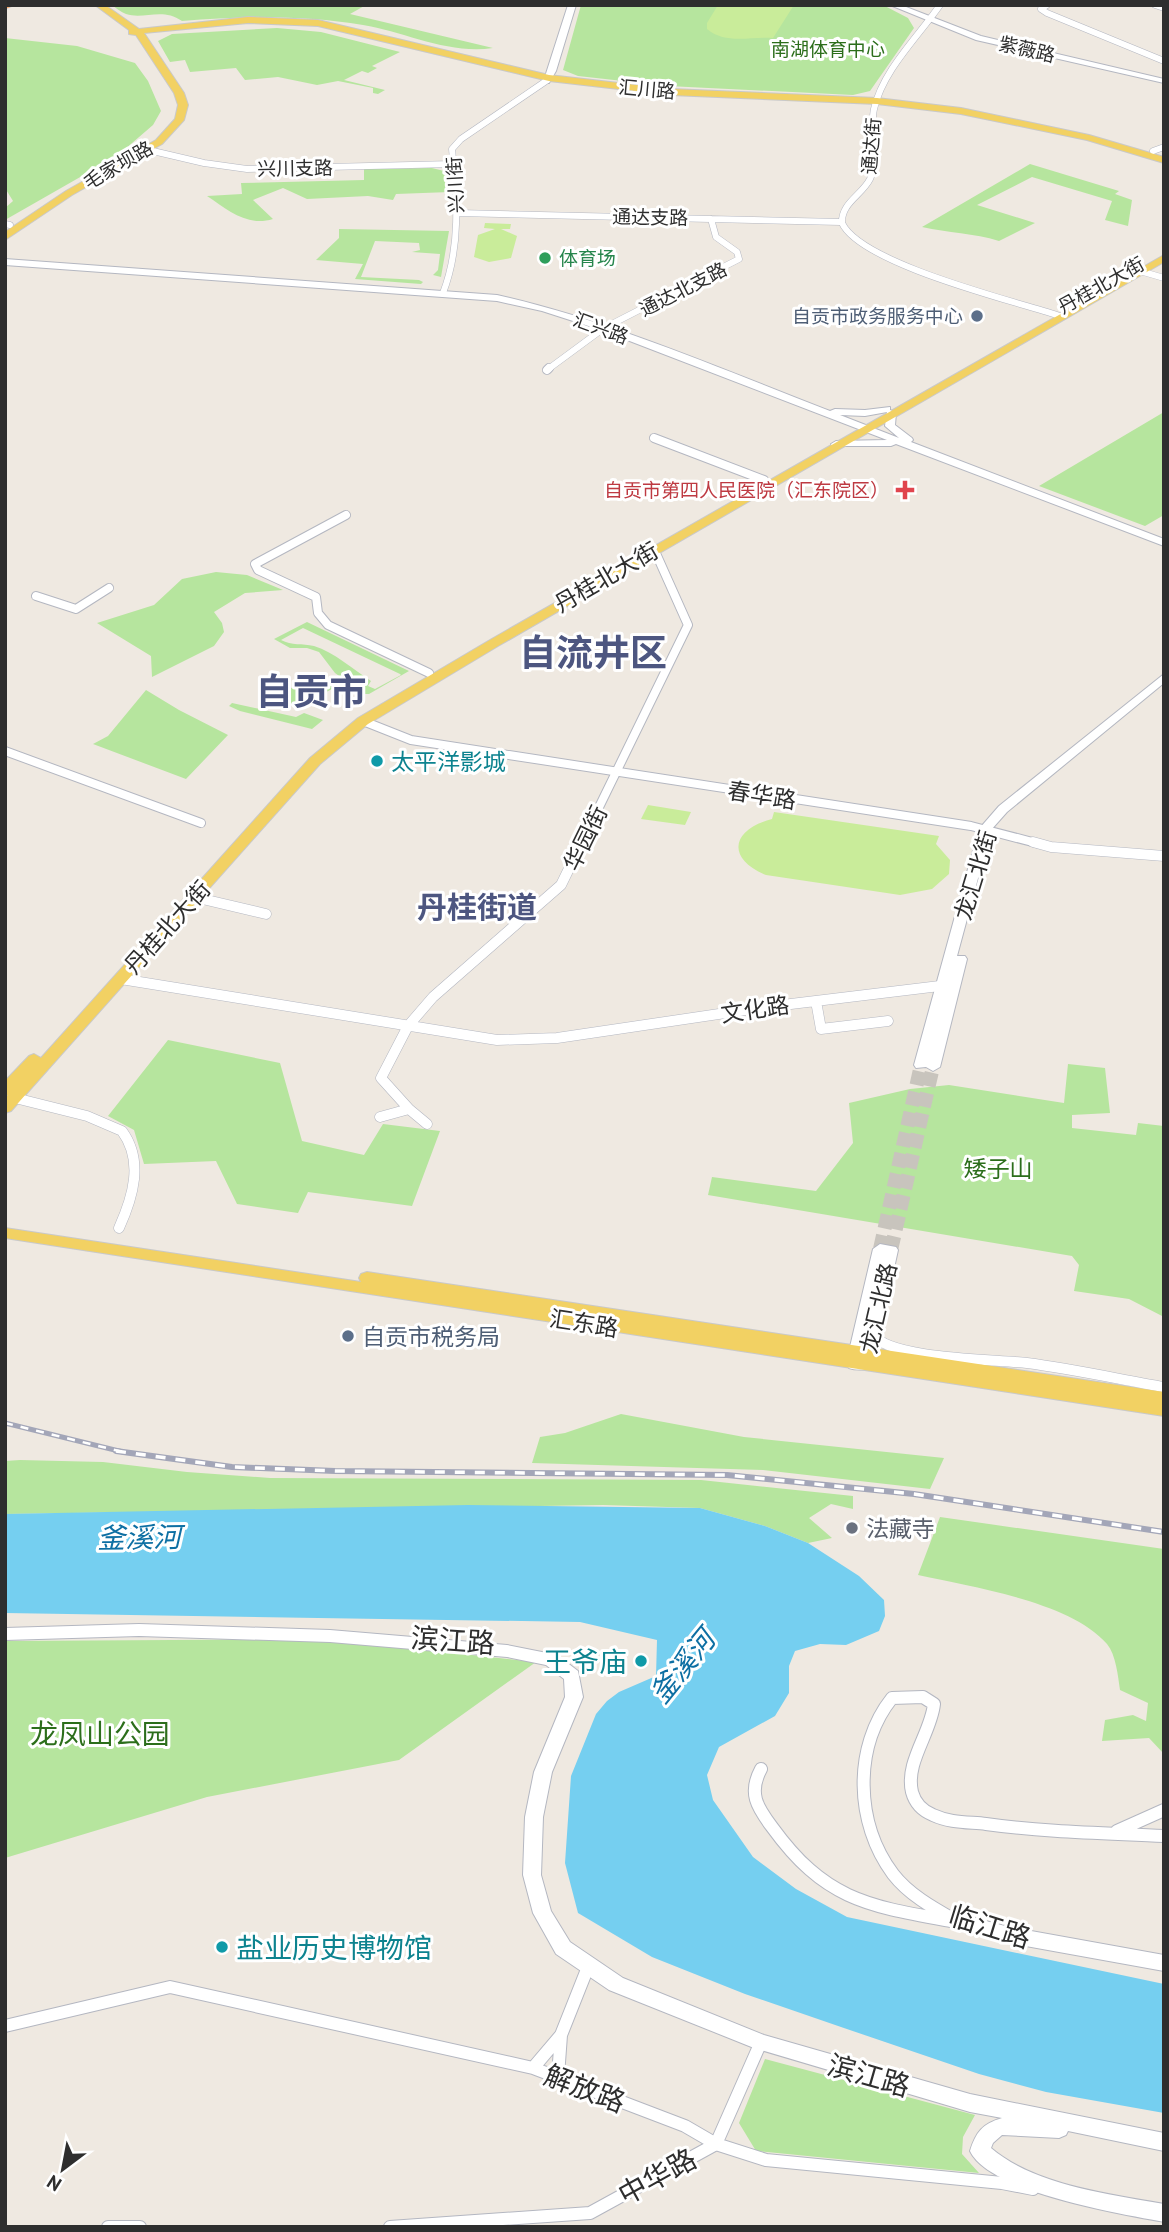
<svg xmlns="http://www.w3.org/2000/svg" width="1169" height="2232" viewBox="0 0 1169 2232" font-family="'PT Sans','Noto Sans SC',sans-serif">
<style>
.green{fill:#b6e59e;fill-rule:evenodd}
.pitch{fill:#c9ec9a}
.water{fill:#75cff0}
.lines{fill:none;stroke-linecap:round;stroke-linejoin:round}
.secondary-tunnel{stroke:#c8c4bd;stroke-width:14;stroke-dasharray:14 7;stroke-linecap:butt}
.street-far3-casing{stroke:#b4b7c1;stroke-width:7}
.street-far2-casing{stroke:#b4b7c1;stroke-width:10}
.street-far1-casing{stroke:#b4b7c1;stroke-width:11}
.street-casing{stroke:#b4b7c1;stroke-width:14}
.secondary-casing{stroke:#b4b7c1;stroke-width:2}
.primary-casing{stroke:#c9c9c9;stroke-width:2}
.highway-casing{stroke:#c9c9c9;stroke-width:1}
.street-far3{stroke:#fff;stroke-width:6}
.street-far2{stroke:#fff;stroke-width:8}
.street-far1{stroke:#fff;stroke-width:10}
.street{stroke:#fff;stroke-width:12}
.secondary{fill:#fff;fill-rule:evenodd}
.primary{fill:#f2d163;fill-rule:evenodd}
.highway{fill:#ffa35c;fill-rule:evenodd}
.rail-far1-casing{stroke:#a3a6b8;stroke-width:5}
.rail-casing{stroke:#a3a6b8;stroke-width:6}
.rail-far1{stroke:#fff;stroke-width:2.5;stroke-dasharray:8;stroke-linecap:butt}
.rail{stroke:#fff;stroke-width:3.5;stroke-dasharray:10;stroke-linecap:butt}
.leisure-dot{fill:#2e9e5b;stroke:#fff;stroke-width:2.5}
.service-dot{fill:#5c6f8a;stroke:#fff;stroke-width:2.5}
.health-dot{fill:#e0444e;stroke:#fff;stroke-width:2.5}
.culture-dot{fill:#0f9aa8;stroke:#fff;stroke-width:2.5}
.worship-dot{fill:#6b7280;stroke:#fff;stroke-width:2.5}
.labels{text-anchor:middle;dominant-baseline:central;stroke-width:6;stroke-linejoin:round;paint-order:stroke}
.far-park-label{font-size:19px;fill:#2c6e1b;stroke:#fff}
.far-street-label{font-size:19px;fill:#2e2e2e;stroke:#fff}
.far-leisure-label{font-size:19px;fill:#27864d;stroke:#fff;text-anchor:start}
.far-service-label{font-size:19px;fill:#4e5e75;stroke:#fff;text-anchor:end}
.far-health-label{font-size:19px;fill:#be3a42;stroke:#fff;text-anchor:end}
.street-label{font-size:23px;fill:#2e2e2e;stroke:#fff}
.culture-label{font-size:23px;fill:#0d838f;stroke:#fff;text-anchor:start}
.park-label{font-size:23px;fill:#2c6e1b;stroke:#fff}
.service-label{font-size:23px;fill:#4e5e75;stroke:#fff;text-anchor:start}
.worship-label{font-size:23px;fill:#5b616d;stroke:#fff;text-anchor:start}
.near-water-label{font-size:28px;font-style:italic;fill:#0d6fa3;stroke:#fff}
.near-street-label{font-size:28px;fill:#2e2e2e;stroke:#fff}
.near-culture-label{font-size:28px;fill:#0d838f;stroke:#fff;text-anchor:end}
.near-park-label{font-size:28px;fill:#2c6e1b;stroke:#fff}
.district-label{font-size:30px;font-weight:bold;fill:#4d5680;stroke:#fff}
.town-label{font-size:37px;font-weight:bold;fill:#4d5680;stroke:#fff}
</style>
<rect width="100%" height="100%" fill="#efe9e1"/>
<path class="green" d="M112,5H366L350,14L493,48C450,55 405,32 363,25C302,15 243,16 182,21C162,7 144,20 126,14C121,12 116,8 112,5Z
M581,5H883L908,18L914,28L870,91L853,95L668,86L578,76L563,70Z
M277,28L321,32L400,52L372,66L377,68L368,73L362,71L344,80L385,90L378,94L373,93V88L338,81L317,85L278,77L245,80L236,68L190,72L185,60L170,62L158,41L172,34Z
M5,38L77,46L135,63L148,81L161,111L153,125L117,156L5,220V208L13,201L5,188Z
M1030,164L1119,191L1115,194L1132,200L1128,226L1105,220L1112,201L1032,177L977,205L1035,223L999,241C974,233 948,233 922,227Z
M432,168L448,172L450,192L396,194L393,200L368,196L307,199L283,188L253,200L273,219C247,227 228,210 207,196L242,194L241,183L364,180V169Z
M339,229L449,231L441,277L433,275L438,270L440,254L412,252L420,250L419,243L375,241L361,277L419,280L423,282L421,284L355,279L363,264L316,260L339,238Z
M1164,412V515L1145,526L1039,486Z
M216,572L247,575L283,590L245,593L214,612L222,623L224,632L214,646L152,677L151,656L97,623L154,605L182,579Z
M307,622L409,671L369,694H364L335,673L319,652L307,648H290L274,639ZM303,628L400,674L401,675L375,689L368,686L371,681C354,670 334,652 314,646C302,643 292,646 281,640Z
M319,677L333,683L334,688L297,707L276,699L278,695L310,678Z
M146,690L179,710L228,735L186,779L93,744L108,736Z
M232,703L296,717L304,713L323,720L312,729L240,711L229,706Z
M168,1040L280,1063L302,1141L364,1155L383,1124L440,1131L412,1206L308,1192L298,1213L237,1204L216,1161L144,1164L134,1130L108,1116Z
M1068,1064L1105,1068L1110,1113L1072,1115V1128L1136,1135L1138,1123L1164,1126V1317L1129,1299L1074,1291L1079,1265L1072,1256L708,1195L712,1177L816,1191L853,1143L849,1103L910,1089L949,1085L1064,1103Z
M621,1414L744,1437L944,1458L930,1489L763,1470L532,1463L540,1437L565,1433Z
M20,1460L103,1462L187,1472L270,1478L701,1480L853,1496V1509L831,1504L809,1518L832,1538L808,1543L765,1526L700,1508L603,1505L5,1514V1461Z
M940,1517L1164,1549V1754L1149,1738L1102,1741L1105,1720L1133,1715L1146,1721L1148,1703L1120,1690C1118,1676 1116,1655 1107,1644C1070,1601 971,1587 918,1575Z
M328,1639L536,1662L399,1760L207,1797L5,1858V1641Z
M765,2059L975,2115L963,2137L962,2154L979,2173L756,2151L739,2123Z"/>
<path class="pitch" d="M718,5H794L773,38C751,36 726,45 707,29V23Z
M485,223L511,224L510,229H501L517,236L511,258L489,262L474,257L478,235L495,229L484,228Z
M648,805L691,812L685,825L641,819Z
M774,812L939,836L936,844L950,860L949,874L932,889L900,895L766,875C725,858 732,829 772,819Z"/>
<path class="water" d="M468,1505L700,1508L765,1526L808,1543L859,1576L884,1600L885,1616L879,1631L846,1645L820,1644L795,1651L789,1666V1693L775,1716L719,1747L707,1775L713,1800L753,1857L796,1889L847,1917L1164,1984V2113L1046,2092L979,2074L841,2027L745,1994L652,1957L578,1913L565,1863L571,1776L596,1714L607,1701L619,1692L656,1676L657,1640L580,1622L5,1613V1514Z"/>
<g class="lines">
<path class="secondary-tunnel" d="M880,1249L921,1065
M891,1250L933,1067"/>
<defs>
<path id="street-far3" d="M940,5C918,37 883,70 874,109C869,132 880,158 870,179C862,195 841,203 842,223C861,264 1014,301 1060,316
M1047,5L1041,9L1047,13L1164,61
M1155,5L1164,8
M140,148L204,163L247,169L453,164
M1153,151L1164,147
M458,213L841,222
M5,224L10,225
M1140,271L1164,278
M443,293C461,246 457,199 452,149L461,139L546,81
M547,370L604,328L739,259L737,252L716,237L711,219"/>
<path id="street-far2" d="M547,370L549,368
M654,438L764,480
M346,515L255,564L258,570L316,597L318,613L328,625L429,673
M36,596L76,609L109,588
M363,721L411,740L971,826L1040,844
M5,751L201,823
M581,844L688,625L654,549"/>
<path id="street-far1" d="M1033,842L1051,847L1164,856
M194,897L266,914
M121,979L497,1040L557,1038L766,1007L948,985
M816,1001L821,1029L888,1021
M15,1098L87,1116L122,1131C144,1161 133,1197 119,1228
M409,1109L381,1078L408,1026L433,997L561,885L582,842
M380,1117L409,1109L427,1124
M872,1334C891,1360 994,1359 1027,1363C1073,1369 1118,1379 1164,1387"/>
<path id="street" d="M761,1769C748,1793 757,1807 772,1827C825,1900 867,1906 951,1921
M1117,1831L1164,1810
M958,1922C935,1909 909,1895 893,1874C855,1823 853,1747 892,1698L923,1697L934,1704C931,1733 905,1762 912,1792C915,1803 923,1811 933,1815C950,1823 969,1822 986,1824C1045,1832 1105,1833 1164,1836
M5,2026L170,1987L533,2068L685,2126L716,2144L766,2160L1002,2183L1033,2189
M561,2035L588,1967
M533,2068L561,2035L558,2076
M108,2227H140
M390,2227L590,2213L716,2144L761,2042"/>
<path id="secondary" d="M568,5H576L556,71L549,83H543Z
M890,5H901L981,36L1164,79V83L976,40Z
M5,259L497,295C612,321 721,369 830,411L835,409L865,410L890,407V410L896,413L895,425L912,438L913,440L911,442L1164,539V546L896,444L891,446H832L831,444L836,441L887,440L601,330L542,311L497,301L5,265ZM887,412L885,426L899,438L840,415L865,416Z
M1164,674V683L1007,812L991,830L957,956H965L967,959L940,1067L933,1071L926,1067L916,1068L914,1065L979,829L999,806Z
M880,1244L896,1247L898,1250L873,1364L870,1368C864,1370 855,1370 849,1368L846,1364L873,1249Z
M139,1624L330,1630L507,1645L557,1655L578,1671L583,1697L552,1772L543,1817L541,1875L551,1911L570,1942L623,1978L764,2035L970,2094L1164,2133V2151L1068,2131L1066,2135L1059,2138L1002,2135L993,2143L991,2148C1034,2185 1109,2194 1164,2204V2222C1121,2214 989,2192 970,2151C976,2132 982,2124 1002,2118L970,2112L754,2048L609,1990L556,1954L533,1913L523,1875L525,1817L534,1772L565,1697L564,1679L546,1665L507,1657L330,1642L139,1636L5,1640V1628Z
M958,1914L1009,1927L1164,1955V1971L1009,1943L958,1930L951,1927L949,1922L951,1917Z"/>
<path id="primary" d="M95,5H105L139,29L248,17L318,20L549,75L671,89L877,98L961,108L1089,135L1164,157V163L1087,140L961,114L877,104L671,95L549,81L318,26L248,23L144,33L184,93L188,105L184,120L162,144L72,195L5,240V232L66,191L156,140L175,119L178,105L174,93L136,35L129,34V30Z
M1164,255V262L498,646L368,724L320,764L11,1111L5,1113V1098L8,1095L5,1096V1081L29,1056L34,1054L41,1058L310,758L358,718L490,640Z
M5,1228L361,1282L359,1278L361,1274L367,1272L1164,1392V1416L5,1238Z"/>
<path id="highway" d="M5,5H16L5,9Z"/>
</defs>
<use href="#street-far3" class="street-far3-casing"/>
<use href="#street-far2" class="street-far2-casing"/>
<use href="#street-far1" class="street-far1-casing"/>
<use href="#street" class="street-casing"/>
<use href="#secondary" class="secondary-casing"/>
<use href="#primary" class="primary-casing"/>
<use href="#highway" class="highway-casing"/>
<use href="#street-far3" class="street-far3"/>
<use href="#street-far2" class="street-far2"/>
<use href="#street-far1" class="street-far1"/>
<use href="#street" class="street"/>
<use href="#secondary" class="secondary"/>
<use href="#primary" class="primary"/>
<use href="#highway" class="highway"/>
<defs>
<path id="rail-far1" d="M5,1423L123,1452"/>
<path id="rail" d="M116,1451L232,1467L335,1471L727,1475L914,1494L1164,1532"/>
</defs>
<use href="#rail-far1" class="rail-far1-casing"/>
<use href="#rail" class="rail-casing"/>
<use href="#rail-far1" class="rail-far1"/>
<use href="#rail" class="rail"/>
</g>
<circle class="leisure-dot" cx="545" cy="258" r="7"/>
<g class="service-dot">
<circle cx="977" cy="316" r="7"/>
<circle cx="348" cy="1336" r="7"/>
</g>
<path class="health-dot" d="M901.5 479.5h7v7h7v7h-7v7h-7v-7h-7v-7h7z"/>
<g class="culture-dot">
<circle cx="377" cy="761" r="7"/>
<circle cx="641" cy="1661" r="7"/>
<circle cx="222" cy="1947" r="7"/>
</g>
<circle class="worship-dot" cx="852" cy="1528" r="7"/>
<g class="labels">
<g class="far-park-label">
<text x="828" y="49">南湖体育中心</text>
</g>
<g class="far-street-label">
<text transform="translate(1027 49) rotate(13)">紫薇路</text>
<text transform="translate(647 89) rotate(5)">汇川路</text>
<text transform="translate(871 146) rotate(-85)">通达街</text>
<text transform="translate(118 165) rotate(-30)">毛家坝路</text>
<text transform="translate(295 168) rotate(-1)">兴川支路</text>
<text transform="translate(455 185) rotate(-93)">兴川街</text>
<text transform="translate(650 217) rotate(1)">通达支路</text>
<text transform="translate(1101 285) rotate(-29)">丹桂北大街</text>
<text transform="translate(683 289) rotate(-27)">通达北支路</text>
<text transform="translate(601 328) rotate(20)">汇兴路</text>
</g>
<g class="far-leisure-label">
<text x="559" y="258">体育场</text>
</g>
<g class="far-service-label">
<text x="963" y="316">自贡市政务服务中心</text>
</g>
<g class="far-health-label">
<text x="889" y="490">自贡市第四人民医院（汇东院区）</text>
</g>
<g class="street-label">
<text transform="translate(606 577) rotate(-30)">丹桂北大街</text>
<text transform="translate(762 795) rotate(9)">春华路</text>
<text transform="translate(585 838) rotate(-64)">华园街</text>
<text transform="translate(975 875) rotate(-73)">龙汇北街</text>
<text transform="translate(167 927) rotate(-48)">丹桂北大街</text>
<text transform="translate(755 1009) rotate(-8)">文化路</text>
<text transform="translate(878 1308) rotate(-77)">龙汇北路</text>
<text transform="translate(584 1323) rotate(9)">汇东路</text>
</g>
<g class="culture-label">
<text x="391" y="761">太平洋影城</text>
</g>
<g class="park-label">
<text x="998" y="1168">矮子山</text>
</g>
<g class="service-label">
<text x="362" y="1336">自贡市税务局</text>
</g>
<g class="worship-label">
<text x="866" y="1528">法藏寺</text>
</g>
<g class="near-water-label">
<text transform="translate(139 1537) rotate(-1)">釜溪河</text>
<text transform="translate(682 1666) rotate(-51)">釜溪河</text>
</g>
<g class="near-street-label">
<text transform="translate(453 1640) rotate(4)">滨江路</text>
<text transform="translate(990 1926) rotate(17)">临江路</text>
<text transform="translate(869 2075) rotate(16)">滨江路</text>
<text transform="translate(585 2088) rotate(21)">解放路</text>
<text transform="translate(657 2176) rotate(-29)">中华路</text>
</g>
<g class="near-culture-label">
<text x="627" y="1661">王爷庙</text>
<text x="236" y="1947" text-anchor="start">盐业历史博物馆</text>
</g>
<g class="near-park-label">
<text x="100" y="1733">龙凤山公园</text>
</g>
<g class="district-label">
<text x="477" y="906">丹桂街道</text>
</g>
<g class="town-label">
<text x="593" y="652">自流井区</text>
<text x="311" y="691">自贡市</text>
</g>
</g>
<rect width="1169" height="2232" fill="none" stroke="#2e2e2e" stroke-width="14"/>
<g transform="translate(63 2169) rotate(212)" stroke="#ffffff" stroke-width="5" paint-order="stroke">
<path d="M0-5L12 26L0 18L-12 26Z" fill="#2e2e2e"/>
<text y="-10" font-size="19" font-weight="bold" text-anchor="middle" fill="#2e2e2e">N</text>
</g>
</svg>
